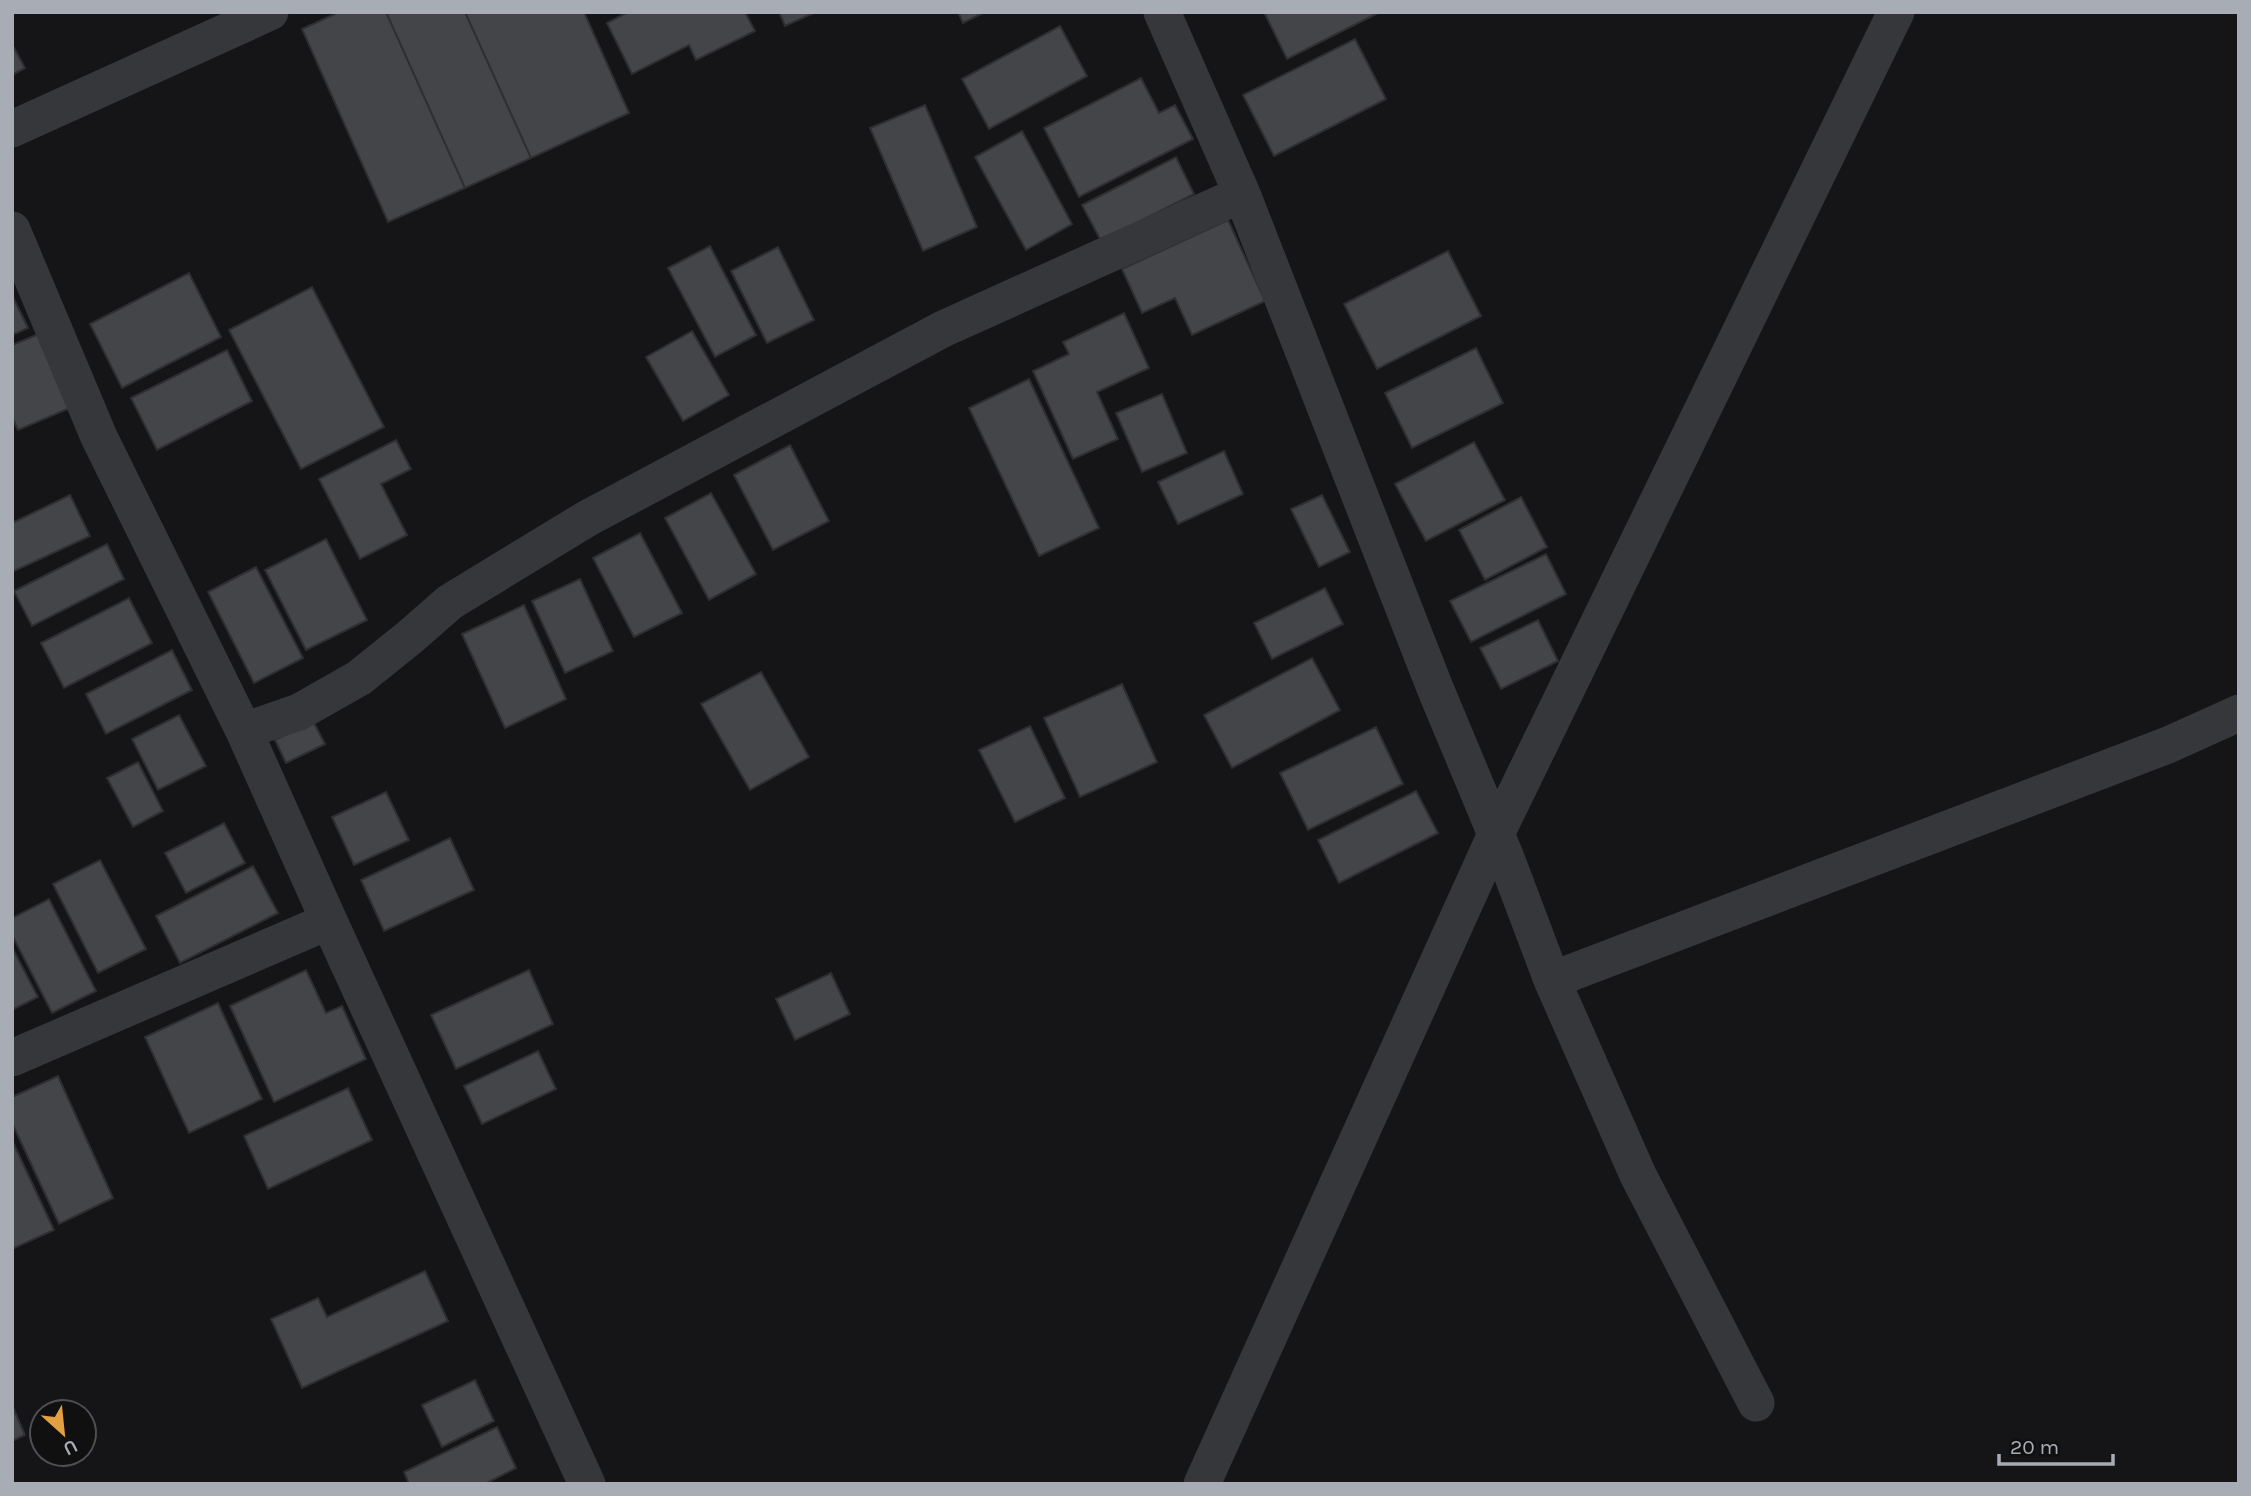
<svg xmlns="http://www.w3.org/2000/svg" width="2251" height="1496" viewBox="0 0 2251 1496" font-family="Karla,sans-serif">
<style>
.building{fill:#444549;stroke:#2f2f32;stroke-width:2}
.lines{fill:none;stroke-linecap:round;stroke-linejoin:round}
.street{stroke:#36373b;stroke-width:37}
</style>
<rect width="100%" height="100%" fill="#151517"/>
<path class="building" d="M339,12H386L465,188L388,222L302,29Z
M386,12H465L531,158L465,188Z
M465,12H584L629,113L531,158Z
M628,12H745L755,31L696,60L689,45L632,74L607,23Z
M779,12H816L785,26Z
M958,12H985L963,23Z
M1264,12H1380L1287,59Z
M1060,26L1087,76L989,129L962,79Z
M1355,39L1386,99L1274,156L1243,95Z
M12,44L25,68L12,75Z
M1141,78L1159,113L1175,105L1193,139L1079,197L1044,128Z
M925,105L977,227L923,251L870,128Z
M1022,131L1072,224L1026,250L975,157Z
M1176,157L1194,194L1101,241L1082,205Z
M1228,220L1265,301L1192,335L1175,298L1142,313L1122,269Z
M710,246L756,335L715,357L668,268Z
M778,247L814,320L767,343L731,271Z
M1448,251L1481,316L1377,369L1344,304Z
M189,273L221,337L122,388L90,324Z
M312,287L384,427L301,469L229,330Z
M12,295L28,328L12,335Z
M1124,313L1149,368L1097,392L1118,439L1073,459L1033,371L1069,354L1063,342Z
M692,331L729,395L683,421L646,357Z
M39,334L70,408L18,430L12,417V345Z
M1476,348L1503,403L1412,448L1385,393Z
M227,350L252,401L157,450L131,398Z
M1029,379L1099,528L1039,556L969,408Z
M1162,394L1187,453L1142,472L1116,413Z
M396,440L411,469L381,484L407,535L360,559L319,479Z
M1474,442L1505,500L1426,541L1395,484Z
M790,445L829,521L773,550L734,475Z
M1224,451L1243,494L1178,524L1158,482Z
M711,493L756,574L709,600L665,518Z
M70,495L90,536L12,572V523Z
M1322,495L1350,552L1319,567L1291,509Z
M1521,497L1547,547L1485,580L1459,530Z
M640,533L682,613L634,637L593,558Z
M326,539L367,620L306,650L265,570Z
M107,544L124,579L32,626L14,591Z
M1546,554L1566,594L1471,642L1450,601Z
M256,567L303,658L254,683L208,592Z
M580,579L613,651L565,673L532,601Z
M1325,588L1343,624L1272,659L1254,623Z
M129,598L152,643L64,688L41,643Z
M524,605L566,699L505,728L462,634Z
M1538,620L1558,661L1501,689L1480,648Z
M172,650L192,690L106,734L86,694Z
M1312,658L1340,710L1232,768L1204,715Z
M761,672L809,757L750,790L701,704Z
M1122,684L1157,762L1080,797L1044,718Z
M179,715L206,766L158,790L132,739Z
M313,721L325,744L286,763L275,740Z
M1030,726L1065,798L1015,822L979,750Z
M1376,727L1403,784L1308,830L1280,773Z
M138,762L163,811L133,827L107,778Z
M1416,791L1438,833L1339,883L1318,840Z
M386,792L409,840L354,865L332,817Z
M224,823L245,863L186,893L165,853Z
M450,838L474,890L384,931L361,880Z
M100,860L146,949L98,973L53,884Z
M253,866L278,913L180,963L156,916Z
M49,899L96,991L52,1013L12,935V918Z
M12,947L38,997L12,1010Z
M306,970L326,1013L342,1006L366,1059L274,1102L230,1006Z
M529,970L553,1024L456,1069L431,1015Z
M831,973L850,1014L795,1040L776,999Z
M218,1003L262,1099L189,1133L145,1037Z
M538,1051L556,1089L482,1124L464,1086Z
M58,1076L113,1198L59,1224L12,1123V1097Z
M348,1088L372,1140L268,1189L244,1136Z
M12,1140L54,1230L12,1249Z
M425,1271L448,1321L302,1388L271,1319L318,1298L327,1317Z
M475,1380L494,1421L442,1447L422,1405Z
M12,1405L25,1435L12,1441Z
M497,1427L516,1468L485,1484H409L404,1472Z"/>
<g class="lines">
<path class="street" d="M1162,12L1242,194L1435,688L1506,858L1552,980L1638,1175L1756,1403
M12,129L270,12
M12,230L99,437L244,731L329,921L587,1484
M244,731L299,712L359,678L410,637L450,602L588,518L943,329L1242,194
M1552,980L2168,745L2239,713
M12,1058L329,921
M1202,1484L1496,834L1896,12"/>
</g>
<rect width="2251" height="1496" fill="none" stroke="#a8adb5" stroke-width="28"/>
<g transform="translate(63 1433) rotate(153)"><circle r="33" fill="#101011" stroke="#4d4f53" stroke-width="2"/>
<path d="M0-5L12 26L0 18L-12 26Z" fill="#e2a042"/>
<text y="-10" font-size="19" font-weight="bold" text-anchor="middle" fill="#a8adb5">U</text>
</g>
<path d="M1999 1454v10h114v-10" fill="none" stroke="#a8adb5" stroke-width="3.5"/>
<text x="2010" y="1454" font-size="21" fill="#a8adb5" stroke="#101011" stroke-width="5" paint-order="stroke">20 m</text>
</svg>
